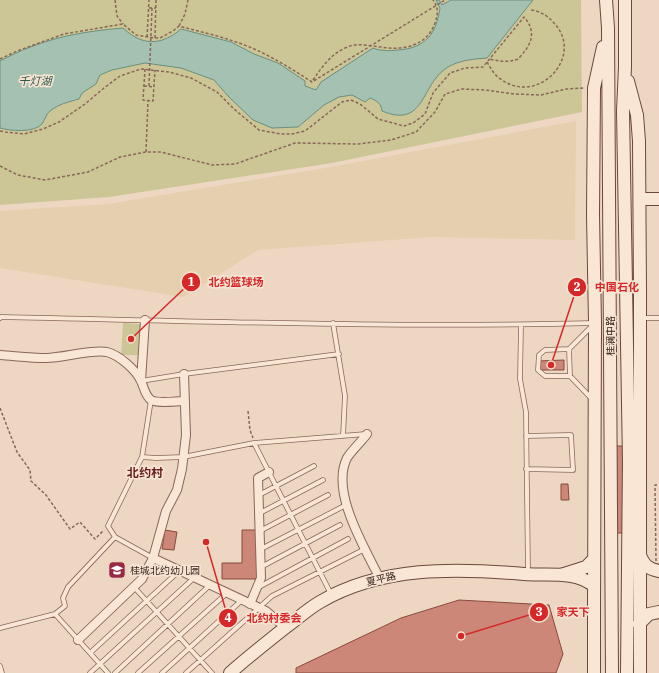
<svg xmlns="http://www.w3.org/2000/svg" width="659" height="673" viewBox="0 0 659 673" font-family="'IBM Plex Serif','Noto Sans SC',serif">
<style>
.farmland{fill:#e4cfaf}
.green{fill:#ccc696}
.water{fill:#a4c1b2;stroke:#6b8f7e}
.building{fill:#cd8778;stroke:#874b3f}
.lines{fill:none;stroke-linecap:round;stroke-linejoin:round}
.lane-casing{stroke:#886759;stroke-width:5.5}
.street-casing{stroke:#886759;stroke-width:10}
.secondary-casing{stroke:#6a493c;stroke-width:14}
.path{stroke:#886759;stroke-width:1.5;stroke-dasharray:3 2;stroke-linecap:butt}
.lane{stroke:#f9e6d5;stroke-width:4}
.street{stroke:#f9e6d5;stroke-width:8}
.secondary{stroke:#f9e6d5;stroke-width:12}
.path-bridge{stroke:#886759;stroke-width:1.5;stroke-dasharray:3 2;stroke-linecap:butt}
.labels{text-anchor:middle;dominant-baseline:central;stroke-width:3.5;stroke-linejoin:round;paint-order:stroke}
.street-label{font-size:10px;fill:#38241d;stroke:#f6e3d2}
.poi-label{font-size:10px;fill:#38241d;stroke:#f6e3d2;text-anchor:start}
.water-label{font-size:11px;font-style:italic;fill:#2d584b;stroke:#f6e3d2}
.quarter-label{font-size:12px;font-weight:bold;fill:#651d1e;stroke:#f6e3d2}
.leader{fill:none;stroke:#d62828;stroke-width:1.5}
.callout-dot{fill:#d62828;stroke:#f6e3d2;stroke-width:1.5}
.mark-label{font-size:12px;text-anchor:middle;font-weight:bold;fill:#fff}
.callout-label{font-size:11px;text-anchor:middle;font-weight:bold;fill:#d62828;stroke:#f6e3d2;stroke-width:3.5;stroke-linejoin:round;paint-order:stroke}
</style>
<rect width="100%" height="100%" fill="#eed7c2"/>
<path class="farmland" d="M576,121L575,240L432,237L258,250L183,297L0,268V211L108,204L331,167Z"/>
<path class="green" d="M0,0H581L582,112L332,163L109,197L0,205Z
M123,323L140,324L139,355H121Z"/>
<path class="water" d="M436,0H439L442,5L451,0H533L487,58C474,59 460,60 448,67C420,84 426,129 382,111C381,103 377,101 370,98L365,102L352,95L339,97L324,105L298,127L272,128L253,120L229,97L214,80L181,68L145,63L112,70L100,75L96,84L82,93L79,99C68,102 59,104 50,111C46,114 45,120 42,124C34,133 10,131 0,128V61C41,39 77,32 123,28C142,46 161,46 181,29L231,42L254,54L278,63L305,81V86L316,90L321,82L373,48C380,51 390,51 398,50C426,48 436,34 440,8Z"/>
<path class="building" d="M564,360V370H538V361Z
M606,446H623L624,533H607Z
M561,484H568L569,500H561Z
M165,530L177,532L174,550L162,549Z
M242,530H258V579H222V563H242Z
M459,600L549,605L563,654L556,673H296V668L401,618Z"/>
<g class="lines">
<defs>
<path id="lane" d="M0,318L1,317C198,321 396,328 593,323
M641,318H659
M333,323L345,396L343,436
M521,325L520,379L526,412L528,572
M592,326L569,349L570,376L592,399
M569,349L545,350L539,355L538,370L545,376H570
M141,381L184,374L339,354
M526,436L571,435L573,470L526,469
M254,443L331,594
M142,457L156,458L183,457L254,443L366,434
M259,495L314,466
M260,513L323,480
M260,531L328,495
M115,537L108,526L142,457L151,400
M261,549L346,505
M261,567L340,525
M134,587L212,673
M259,587L348,539
M55,614L108,673
M0,628L55,614L65,606L63,598L68,587L115,537L153,558
M90,653L179,571
M0,666L2,673
M90,673L195,577
M115,673L210,585
M138,673L227,593
M162,673L242,600
M186,673L272,596L365,549"/>
<path id="street" d="M0,355C15,356 31,358 46,358C63,358 92,349 107,352C119,355 136,370 141,381C144,387 145,396 151,400C158,404 176,401 185,401
M141,381L145,320
M367,434C361,442 352,450 347,458C330,492 365,548 380,579
M153,558L266,611L286,628
M250,604L261,578L258,478L269,472
M78,640L142,579L153,558L166,511L177,490L182,469L186,435L184,374"/>
<path id="secondary" d="M606,0L608,28L612,673
M625,0V67L623,111L629,461L627,673
M628,81L637,115L639,141L640,290V673
M640,199H659
M640,555C644,565 648,569 659,571
M561,575L586,567L594,559
M639,624L649,614L659,612
M230,673C248,657 267,642 286,627C297,619 308,609 320,602C381,566 455,568 524,574C546,576 575,570 594,586
M594,673V606L595,323L593,215L594,88L603,47"/>
</defs>
<use href="#lane" class="lane-casing"/>
<use href="#street" class="street-casing"/>
<use href="#secondary" class="secondary-casing"/>
<path class="path" d="M115,0L117,16L123,24
M149,8H156
M179,26L185,14L188,0
M147,37L149,0
M155,38L156,0
M0,59L17,51L64,34L123,24L136,35L155,38H160L173,31L179,26C197,31 216,35 233,41C262,50 287,66 312,82L445,0
M487,62C490,67 493,73 498,77C536,109 586,57 554,23C548,16 540,11 531,10
M145,69L143,100L153,101L155,70
M313,80C322,67 330,55 345,48C357,42 369,46 381,47C403,51 427,46 435,23C438,13 439,9 433,0
M144,86L154,87
M0,131L5,132L24,134L43,129L59,122L85,104L104,88L120,76L141,69L169,72L191,78L217,92L234,109L259,130L281,134H292L305,131L342,102L351,100L360,104L378,119L404,126L413,123L425,114L433,93L450,73L465,68L483,67L524,17C534,28 534,40 524,52C523,54 520,57 518,59C508,63 499,61 489,59
M146,152L148,101
M0,166L18,175L45,180L88,172L120,157L146,152H161L212,165L235,164L295,143L358,144L391,140L416,132L435,112L445,94L462,89L485,90L514,94L541,95L566,89L584,88
M0,408L17,452L30,470L31,481L46,495L70,529L80,522L95,539L104,530
M248,411L250,430L253,438
M656,561L655,485H659"/>
<use href="#lane" class="lane"/>
<use href="#street" class="street"/>
<use href="#secondary" class="secondary"/>
<path class="path-bridge" d="M149,86L152,8"/>
</g>
<defs>
<symbol id="school-square" viewBox="-11 -11 22 22"><rect x="-9" y="-9" width="18" height="18" rx="4" fill="#972943" stroke="#f6e3d2"/><path d="M0-5L7-2L0 1L-7-2ZM-4 1L0 2.5L4 1V4Q0 6-4 4Z" fill="#fff"/></symbol>
</defs>
<g fill-rule="evenodd">
<use href="#school-square" x="107" y="560" width="20" height="20"/>
</g>
<g class="labels">
<g class="street-label">
<text transform="translate(610 336) rotate(-90)">桂澜中路</text>
<text transform="translate(381 579) rotate(-14)">夏平路</text>
</g>
<g class="poi-label">
<text x="130" y="570">桂城北约幼儿园</text>
</g>
<g class="water-label">
<text x="35" y="81">千灯湖</text>
</g>
<g class="quarter-label">
<text x="145" y="472">北约村</text>
</g>
</g>
<path class="leader" d="M131 339L191 282M551 365L577 287M461 636L539 612M206 542L228 618"/>
<g class="callout-dot">
<circle cx="131" cy="339" r="4"/>
<circle cx="551" cy="365" r="4"/>
<circle cx="461" cy="636" r="4"/>
<circle cx="206" cy="542" r="4"/>
<circle cx="191" cy="282" r="10"/>
<circle cx="577" cy="287" r="10"/>
<circle cx="539" cy="612" r="10"/>
<circle cx="228" cy="618" r="10"/>
</g>
<g class="mark-label">
<text x="191" y="286">1</text>
<text x="577" y="291">2</text>
<text x="539" y="616">3</text>
<text x="228" y="622">4</text>
</g>
<g class="callout-label">
<text x="236" y="286">北约篮球场</text>
<text x="617" y="291">中国石化</text>
<text x="573" y="616">家天下</text>
<text x="274" y="622">北约村委会</text>
</g>
</svg>
